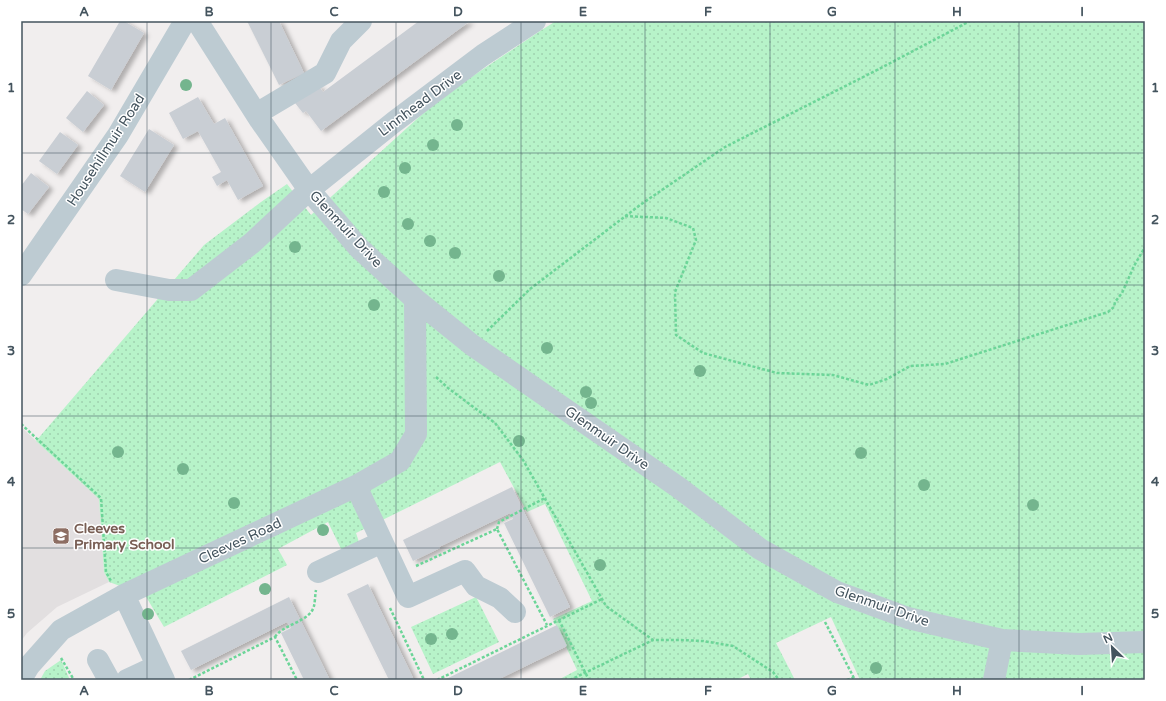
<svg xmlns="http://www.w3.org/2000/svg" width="1166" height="701" viewBox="0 0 1166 701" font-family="'Varela Round',sans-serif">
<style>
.education{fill:#e2dfe0}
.park{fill:url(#park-dots)}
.building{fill:#c9ced4;filter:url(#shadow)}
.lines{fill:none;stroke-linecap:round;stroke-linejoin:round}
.path{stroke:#6cd598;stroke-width:2.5;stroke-dasharray:3 2;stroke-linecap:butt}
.minor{stroke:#bdcbd2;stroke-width:22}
.tree{fill:#74b58e}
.grid{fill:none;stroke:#44545e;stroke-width:1;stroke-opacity:0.55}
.labels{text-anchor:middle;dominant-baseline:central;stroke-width:3;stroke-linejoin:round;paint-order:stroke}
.street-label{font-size:14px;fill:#44545e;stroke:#fff}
.education-label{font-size:14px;font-weight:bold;fill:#785e54;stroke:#fff;text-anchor:start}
.neatline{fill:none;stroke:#44545e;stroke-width:1.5}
.grid-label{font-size:13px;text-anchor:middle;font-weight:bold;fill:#44545e}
</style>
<defs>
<pattern id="park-dots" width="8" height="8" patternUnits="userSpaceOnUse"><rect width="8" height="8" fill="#b7f3c9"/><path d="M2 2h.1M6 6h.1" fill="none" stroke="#9fd2af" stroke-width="1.8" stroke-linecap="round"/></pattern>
<filter id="shadow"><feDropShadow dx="4.5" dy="2.5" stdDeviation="2" flood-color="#0004"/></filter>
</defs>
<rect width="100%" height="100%" fill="#f1eeee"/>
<path class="education" d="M21,427L99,499L104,572L109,582L57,607L27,633L21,641Z"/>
<path class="park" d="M556,21H1145V680H860L831,617L776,643L795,680H751L748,674L736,680H558L577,670L553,619L592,601L545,504L527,512L500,462L356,533L360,545L344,555L328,522L278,549L287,565L164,627L145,595L109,582L104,572L99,499L36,441L204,245L261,202L287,184L311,215L440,98L540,31Z
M476,597L499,642L433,674L411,627Z
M61,660L70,680H40L45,671Z"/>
<path class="building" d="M120,21H124L144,33L111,90L88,76Z
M247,21H279L304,73L279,85Z
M419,21H470L321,131L306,111L303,113L295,103L318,85L323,92Z
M87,91L104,105L83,132L66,118Z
M198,97L214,124L225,118L263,186L238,200L227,180L217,186L212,177L221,172L198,131L183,139L169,113Z
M149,129L174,145L145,192L120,176Z
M60,132L78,145L57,174L39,161Z
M31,173L49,187L28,214L21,209V186Z
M512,487L570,607L550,617L504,523L513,519L510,513L439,547L440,548L413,561L403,540Z
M368,584L414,680H389L347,594Z
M289,597L330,680H304L281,633L291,628L287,622L191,670L181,651Z
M557,625L567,646L497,680H444Z"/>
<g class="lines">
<path class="path" d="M625,216L666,218L693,228L696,240L675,292L676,335L703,353L777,373L833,375L869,385L887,379L910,366L945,364L1108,312L1114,307L1115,302L1122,293L1134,266L1145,247
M487,331L530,289L640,205L725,147L879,69L970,21
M436,377L448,388L495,423L523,460L606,606L653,640
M21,424L101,498L106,572L111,581
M497,529L499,522L545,498
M416,566L497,529L547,625
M390,608L424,680
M559,620L589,680
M825,622L855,680
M275,637C283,624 310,622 314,606C315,602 315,596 316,590
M61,658L74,680
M189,680L275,637L297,680
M437,680L602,599
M570,680L653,640H681L703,641L733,646L773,672L779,680
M847,680L854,677"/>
<path class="minor" d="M197,21L260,120L309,190L359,248L415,299L472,345L678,487L760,549L837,592L908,618L1002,640L1079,644L1145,642
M256,114L325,73L341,41L361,21
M21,275L118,135L185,21
M116,280L169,290H191L252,243L309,190L394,122L483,55L535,21
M356,486L408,597L465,571L476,586L500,598L515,612
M318,572L382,542
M124,595L164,680
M98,660L109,680
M21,679L29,666L61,630L124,595L356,486L400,461L416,434L415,299
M127,680L157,666
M994,680L1002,640"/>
</g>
<g class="tree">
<circle cx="186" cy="85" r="6"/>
<circle cx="457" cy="125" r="6"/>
<circle cx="433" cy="145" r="6"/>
<circle cx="405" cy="168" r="6"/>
<circle cx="384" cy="192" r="6"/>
<circle cx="408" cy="224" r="6"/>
<circle cx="430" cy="241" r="6"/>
<circle cx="295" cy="247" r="6"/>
<circle cx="455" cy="253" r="6"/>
<circle cx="499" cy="276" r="6"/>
<circle cx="374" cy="305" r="6"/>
<circle cx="547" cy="348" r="6"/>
<circle cx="700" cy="371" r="6"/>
<circle cx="586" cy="392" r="6"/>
<circle cx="591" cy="403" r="6"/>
<circle cx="519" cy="441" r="6"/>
<circle cx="118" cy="452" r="6"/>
<circle cx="861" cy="453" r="6"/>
<circle cx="183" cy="469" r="6"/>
<circle cx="924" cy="485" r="6"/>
<circle cx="234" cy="503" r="6"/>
<circle cx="1033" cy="505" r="6"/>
<circle cx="323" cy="530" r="6"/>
<circle cx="600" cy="565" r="6"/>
<circle cx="265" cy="589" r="6"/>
<circle cx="148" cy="614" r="6"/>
<circle cx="452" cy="634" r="6"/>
<circle cx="431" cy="639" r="6"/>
<circle cx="876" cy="668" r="6"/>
</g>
<path class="grid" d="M147,21V680M271,21V680M396,21V680M521,21V680M645,21V680M770,21V680M895,21V680M1019,21V680M21,153H1145M21,285H1145M21,416H1145M21,548H1145"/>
<defs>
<symbol id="school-square" viewBox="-11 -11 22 22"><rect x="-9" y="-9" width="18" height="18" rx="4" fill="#8d6e63" stroke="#fff"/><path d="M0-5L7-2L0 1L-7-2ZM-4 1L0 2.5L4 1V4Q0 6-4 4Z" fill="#fff"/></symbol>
</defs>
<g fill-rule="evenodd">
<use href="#school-square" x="51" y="526" width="20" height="20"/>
</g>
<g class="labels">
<g class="street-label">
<text transform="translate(420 103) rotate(-37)">Linnhead Drive</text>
<text transform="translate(106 150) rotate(-57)">Househillmuir Road</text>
<text transform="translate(346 229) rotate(47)">Glenmuir Drive</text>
<text transform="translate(607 438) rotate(35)">Glenmuir Drive</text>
<text transform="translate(240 541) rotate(-25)">Cleeves Road</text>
<text transform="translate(882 606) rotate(19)">Glenmuir Drive</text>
</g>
<g class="education-label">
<text x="74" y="528">Cleeves<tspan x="74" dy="16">Primary School</tspan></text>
</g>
</g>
<rect width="1166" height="701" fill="none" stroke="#ffffff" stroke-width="44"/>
<g transform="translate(1112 647) rotate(335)" stroke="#ffffff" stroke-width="3" paint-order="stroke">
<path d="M0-3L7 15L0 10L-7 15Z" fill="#44545e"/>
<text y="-6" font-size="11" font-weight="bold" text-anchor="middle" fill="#44545e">N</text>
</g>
<rect x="22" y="22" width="1122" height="657" class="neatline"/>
<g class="grid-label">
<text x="84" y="16">A</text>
<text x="209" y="16">B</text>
<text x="334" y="16">C</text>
<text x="458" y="16">D</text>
<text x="583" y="16">E</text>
<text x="708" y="16">F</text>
<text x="832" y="16">G</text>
<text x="957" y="16">H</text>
<text x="1082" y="16">I</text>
<text x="11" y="92">1</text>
<text x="1155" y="92">1</text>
<text x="11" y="224">2</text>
<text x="1155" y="224">2</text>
<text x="11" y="355">3</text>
<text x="1155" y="355">3</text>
<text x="11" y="486">4</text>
<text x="1155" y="486">4</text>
<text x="11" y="618">5</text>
<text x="1155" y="618">5</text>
<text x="84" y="695">A</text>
<text x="209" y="695">B</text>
<text x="334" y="695">C</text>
<text x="458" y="695">D</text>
<text x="583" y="695">E</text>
<text x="708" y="695">F</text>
<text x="832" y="695">G</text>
<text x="957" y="695">H</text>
<text x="1082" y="695">I</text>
</g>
</svg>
